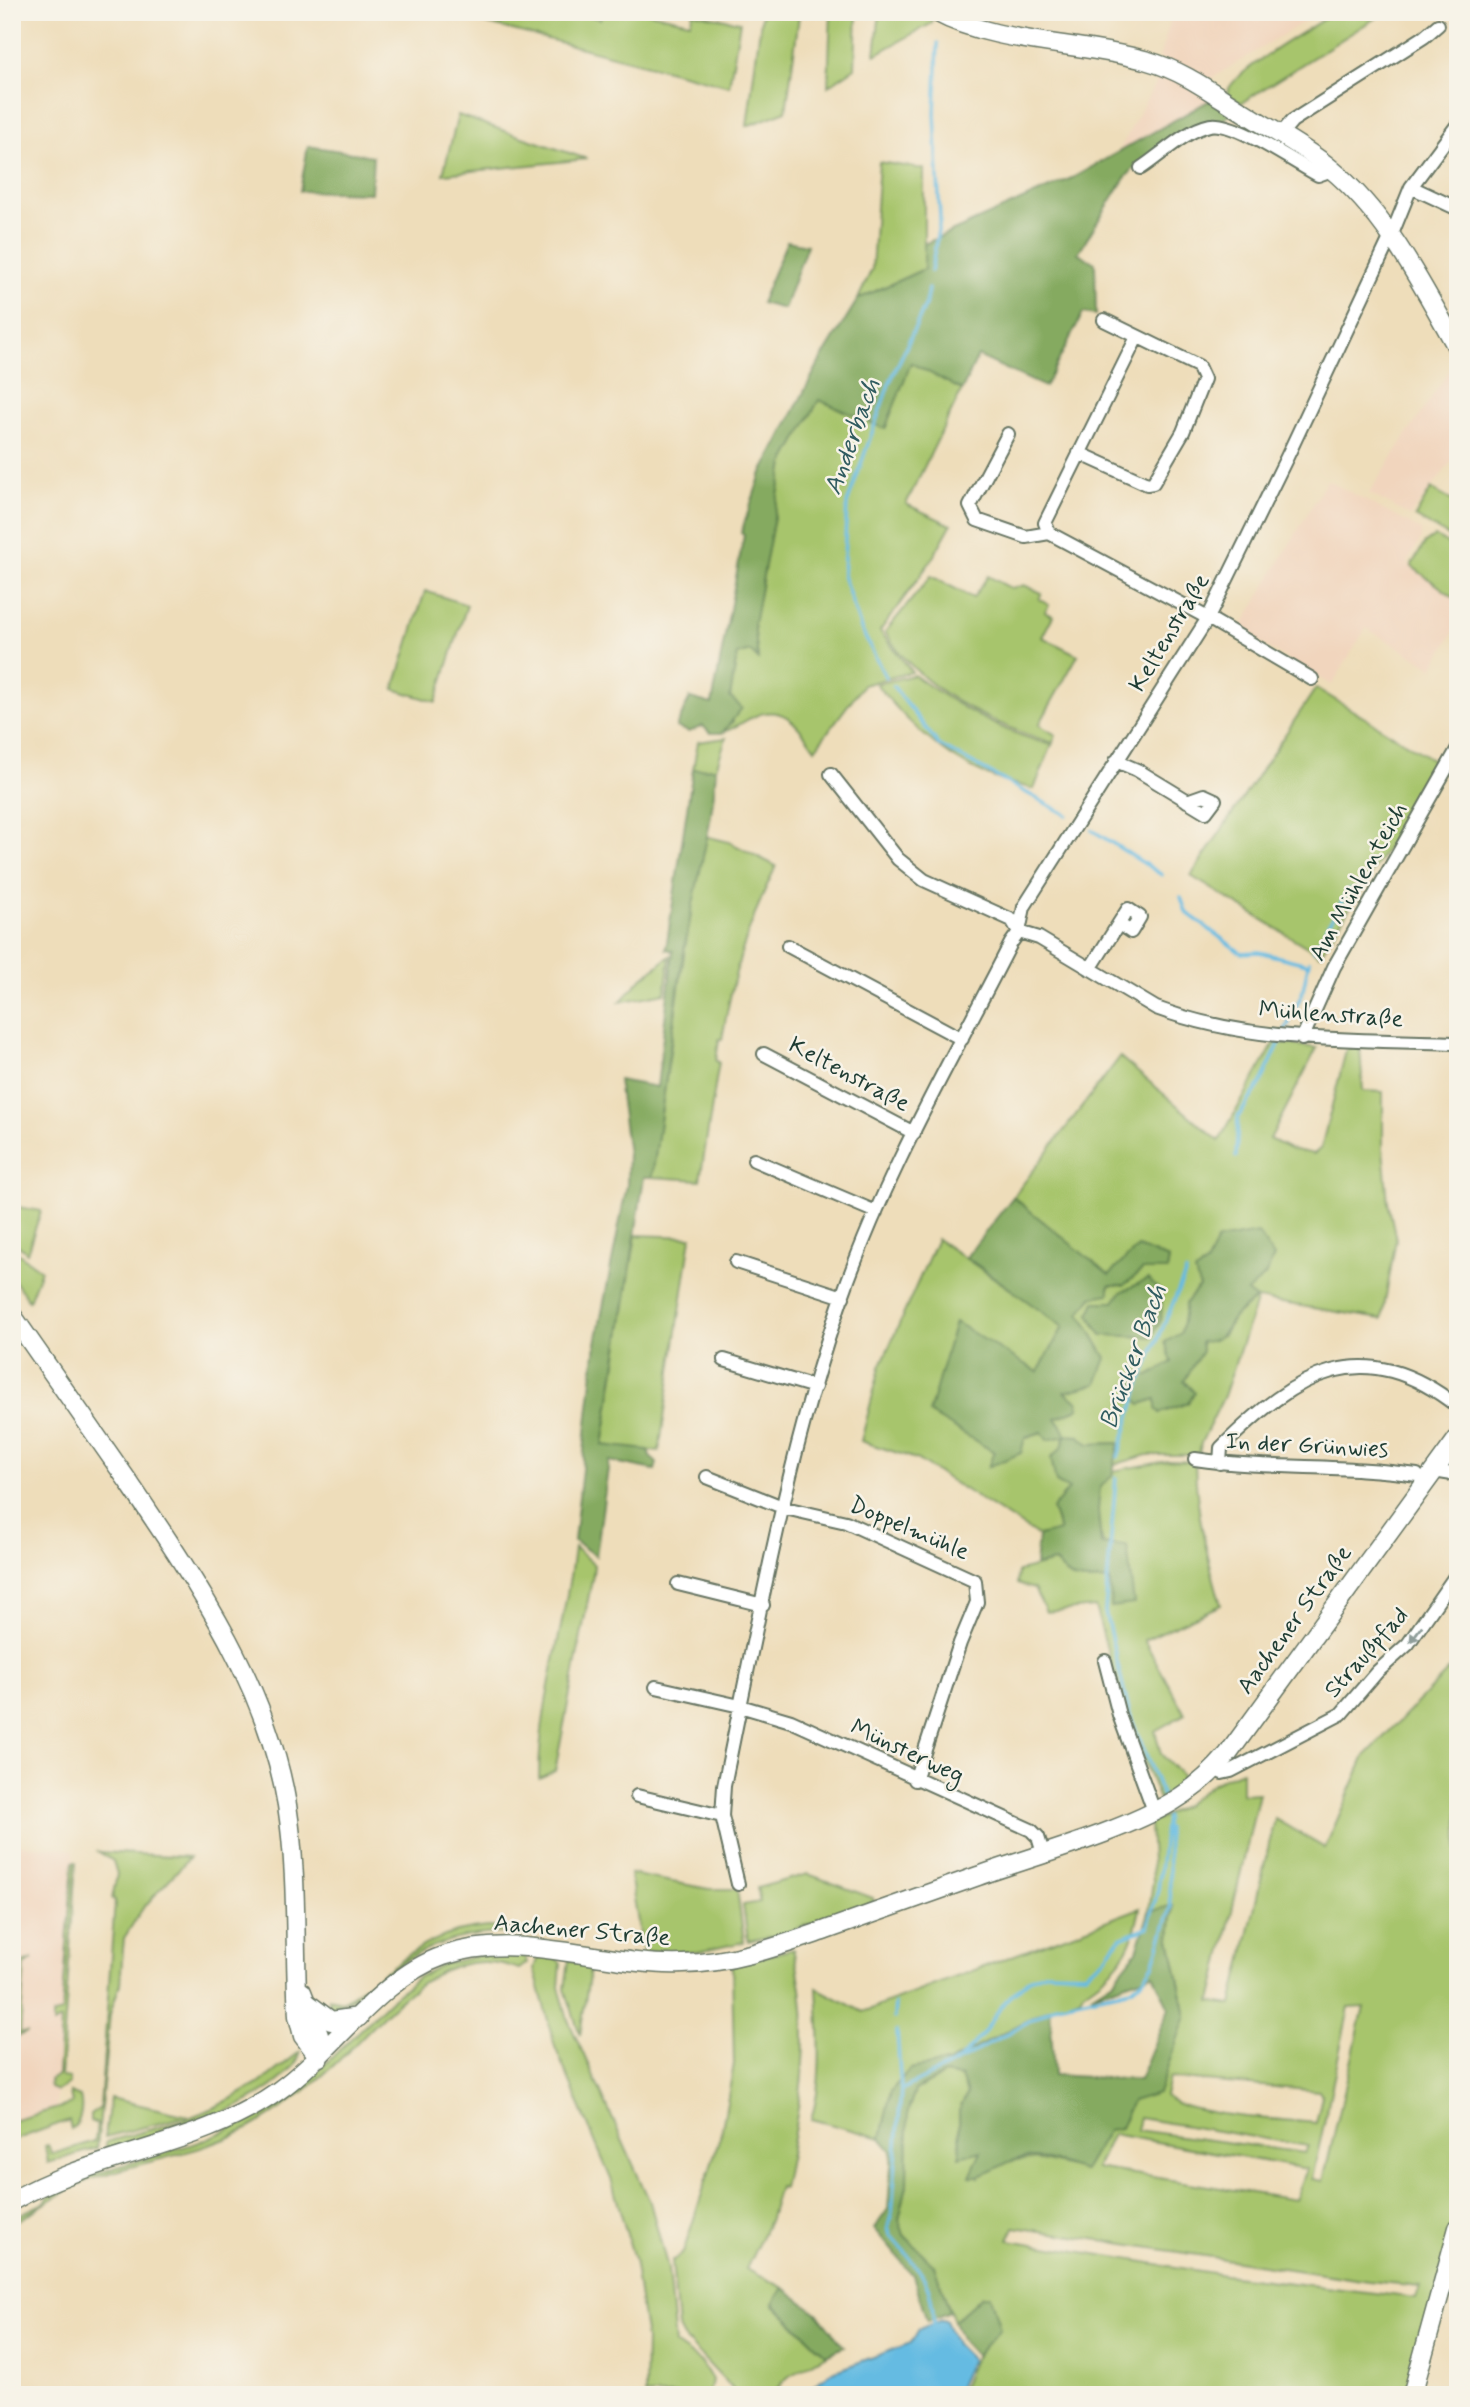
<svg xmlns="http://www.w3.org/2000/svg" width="1470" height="2407" viewBox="0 0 1470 2407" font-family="Mynerve,sans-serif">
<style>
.built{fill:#f1d5bd}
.green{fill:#a7c56c;stroke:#638150;stroke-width:2;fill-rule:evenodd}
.forest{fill:#85aa60;stroke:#52744a;stroke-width:2}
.water{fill:#65bbe2;stroke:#427c8b;stroke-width:2}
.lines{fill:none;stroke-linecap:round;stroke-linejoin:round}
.stream{stroke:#65bbe2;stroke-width:3.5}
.street-casing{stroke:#677563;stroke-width:16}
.secondary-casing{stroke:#677563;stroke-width:21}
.street{stroke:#fff;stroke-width:12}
.secondary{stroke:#fff;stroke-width:18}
.oneway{fill:#8f9e9a}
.labels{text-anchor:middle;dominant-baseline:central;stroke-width:5;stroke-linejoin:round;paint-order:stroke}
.street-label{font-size:24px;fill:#1f3d34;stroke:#f7f3e8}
.water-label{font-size:26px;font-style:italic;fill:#305c60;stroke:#f7f3e8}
</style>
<rect width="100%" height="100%" fill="#f7f3e8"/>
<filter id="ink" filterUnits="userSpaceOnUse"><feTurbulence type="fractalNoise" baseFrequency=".0143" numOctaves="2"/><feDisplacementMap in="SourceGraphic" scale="14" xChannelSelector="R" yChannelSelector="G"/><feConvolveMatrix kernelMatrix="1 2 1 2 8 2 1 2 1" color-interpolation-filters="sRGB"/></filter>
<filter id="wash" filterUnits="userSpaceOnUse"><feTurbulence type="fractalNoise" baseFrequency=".00686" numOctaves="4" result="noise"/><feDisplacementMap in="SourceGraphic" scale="28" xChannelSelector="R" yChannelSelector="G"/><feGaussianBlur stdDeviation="1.57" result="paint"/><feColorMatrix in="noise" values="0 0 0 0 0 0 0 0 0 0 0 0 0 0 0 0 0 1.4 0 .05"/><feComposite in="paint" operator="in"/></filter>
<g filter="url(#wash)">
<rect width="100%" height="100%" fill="#eeddba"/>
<path class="built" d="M1173,12H1320L1207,81L1159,58Z
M1161,72L1212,99L1119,151Z
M1456,360L1458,453L1410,516L1369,493Z
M1327,480L1421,530V539L1407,563L1458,600V624L1433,668L1366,628L1332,685L1239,631Z
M12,1844L74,1850L55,2121L12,2136Z"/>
<path class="green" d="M484,12H576L600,19L603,12H646L690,22L693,13L740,22L729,86L481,22Z
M762,12H799L798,24L786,111L747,126Z
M831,12H857L855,68L828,86Z
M880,12H926L933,17L932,23L875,55Z
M1335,12H1385L1241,103L1227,94C1227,74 1316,25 1335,12Z
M458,115L587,159L443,174Z
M879,162L924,169V269L858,299L872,269Z
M911,362L962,390L906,504L951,525L931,561L880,631L912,672L863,685L815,749C799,727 784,702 753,717C742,722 733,729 722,733L733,722L730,697L737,655L750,651L758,658L754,624L784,463L819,399L885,429Z
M1431,489L1458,504V529L1452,538L1415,517Z
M1435,536L1458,551V600L1411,566L1425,543Z
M931,576L973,598L988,576L1012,589L1024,585L1042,593L1039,599L1049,605L1045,612L1053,616L1042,637L1078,655L1039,725L1056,735L1053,743C990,724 920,690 885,632Z
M425,591L467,605L436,702L394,689Z
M914,675C958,707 999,731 1052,745L1034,789C1023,786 1010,783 998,779C948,763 908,724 876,684Z
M1316,688L1440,764L1320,955L1191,876Z
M726,738L716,768L693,769L698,742Z
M705,836L729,842L776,866C746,929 734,970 722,1039H719L716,1061L719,1062L700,1180L652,1177L685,948Z
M670,956L665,993L620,1002L640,980Z
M1275,1042L1317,1048L1270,1139L1290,1149L1314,1154L1321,1148L1347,1047L1360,1048L1363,1091L1383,1092V1149L1388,1202L1396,1239L1382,1319L1257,1299L1224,1396L1201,1443L1199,1455H1147L1113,1465L1118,1443L1089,1444L1079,1436L1070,1489L1052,1509L1060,1532L1038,1536L916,1459L861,1441L880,1367L937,1239L1064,1326L1038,1372L930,1413L994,1452L989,1466L1025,1438L1042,1432L1056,1418L1078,1409V1402L1064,1392L1106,1358L1080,1313L1092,1297L1109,1285H1124L1143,1270H1167L1169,1259L1109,1276L1013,1197L1120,1057L1219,1141ZM1217,1240L1265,1276L1246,1292L1256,1299L1235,1316L1223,1335L1201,1342L1202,1351L1183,1381L1194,1393L1188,1403L1161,1413L1156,1398L1134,1376H1149L1172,1362L1186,1314V1303L1199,1287ZM1148,1279L1162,1293L1161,1320L1095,1302H1114Z
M12,1206L41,1211L27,1253L12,1240Z
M636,1235L691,1237L659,1452L603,1446Z
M12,1249L41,1270L29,1301L12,1277Z
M1168,1461L1195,1462C1196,1513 1207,1556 1221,1605L1144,1640L1185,1714L1155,1731L1161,1754L1188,1782L1159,1799L1126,1716L1095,1607L1046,1612L1034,1589L1017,1584L1018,1571L1055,1562C1076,1587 1081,1580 1111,1580L1133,1604C1116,1571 1087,1528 1100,1489C1103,1482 1110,1479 1112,1471Z
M574,1547L594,1565L593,1574L555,1771L539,1778C539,1700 566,1625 574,1547Z
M1458,1661V2214L1408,2395H959L978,2349L1000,2329L990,2296H982L954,2321L933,2265L904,2235L899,2220L907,2185L908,2111L915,2090L945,2074L961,2077L967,2094L959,2111L960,2156L981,2150L979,2177C1016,2149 1044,2160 1084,2171L1108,2129L1121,2128L1132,2100L1186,2016L1170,1939L1173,1906L1149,1912L1153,1881L1150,1823L1185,1805L1214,1782L1242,1771V1794L1259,1793L1211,2002L1232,2005L1275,1819L1325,1848L1365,1756ZM1364,2007L1323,2181L1312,2179L1349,2008ZM1169,2078L1319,2091L1322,2096L1316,2123C1282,2119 1188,2117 1165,2096ZM1139,2118L1308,2146L1305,2153L1136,2130ZM1112,2134L1307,2169L1295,2200L1096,2168ZM1014,2227L1368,2281L1420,2286L1416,2298L1225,2275L1009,2240Z
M99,1852L190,1857L143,1908L124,1938L120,1984L110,2014L97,2148L48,2163L45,2146L48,2145L52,2154L95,2141L97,2124L90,2121V2115L100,2108L115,1900L112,1899L117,1874L113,1861Z
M73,1862H76L61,2077L69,2078V2084L57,2091L50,2088L49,2080L58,2076L61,2020L53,2024V2016L62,2011Z
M630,1874L709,1889H737L744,1942L698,1952H643Z
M808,1874L873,1898L874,1902L778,1935L748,1941L743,1905L760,1902L757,1888Z
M1140,1908C1132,1952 1119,1968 1083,1992L1080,1998L1050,2008L950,2062L910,2069L891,2091L881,2138L811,2119C824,2080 819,2029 817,1988L863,2012Z
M489,1927L512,1929L519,1933C470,1931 429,1942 390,1971C370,1986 354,2000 330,2008L329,1998L342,2001C396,1969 422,1931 489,1927Z
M793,1949C815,2028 800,2109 783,2188L779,2187L769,2221L746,2269L784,2288L773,2304L826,2355L788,2377L771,2395H738L684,2338L678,2327L672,2261L683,2253L721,2134L734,2064L732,1964Z
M486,1954H524L527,1963L519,1969C438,1938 386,2017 334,2065C309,2088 283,2110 253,2126C200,2155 142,2160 86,2181C61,2190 38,2211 12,2223V2218L44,2203L52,2192L71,2181L197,2143L255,2118L310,2079L389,2001L418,1977L444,1964Z
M538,1956L557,1959L561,1964L559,1987L568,2020L650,2202L668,2269L675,2344L702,2363L712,2380L709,2395H645L646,2340L634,2259L611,2179L555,2047L534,1968Z
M33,1959L25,1965L20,2033L28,2032L12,2038V1967Z
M569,1960L591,1963L580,2035L565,1989Z
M301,2051C287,2102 158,2138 111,2152L106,2149V2142L181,2121L214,2108L260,2083Z
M70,2093L80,2097C83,2107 81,2124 71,2129L69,2120L12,2141V2121L72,2104Z
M110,2098L188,2116L105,2137Z"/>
<path class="forest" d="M1212,99L1233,111L1223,121L1137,165L1125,178L1078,253L1095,263L1096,315L1083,313L1045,387L978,356L962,390L911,363L885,429L819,400L784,463L754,624L758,659L750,651L737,655L730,697L742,708L722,733H710L703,726L689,732L676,727L690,698L712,704L744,535L741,533L760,477L820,361L858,299L924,269V244L1074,177Z
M308,146L373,156L371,193L300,191Z
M787,241L807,245L784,309L761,303Z
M716,768C713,827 695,886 685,945C672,1022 664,1100 652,1177H644L603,1445L648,1450L650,1457L657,1463L655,1470L609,1461L596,1556L574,1541L596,1343L627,1185L628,1154L618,1080L657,1087L673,951L666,949L693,769Z
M1013,1197L1109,1275L1138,1247L1169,1259L1167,1270H1143L1124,1285H1109V1294L1092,1297L1080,1313L1106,1358L1096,1384L1065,1392L1078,1402V1409L1056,1418L1067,1435L1079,1436L1089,1444L1119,1443L1112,1476L1100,1487L1098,1510L1101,1544L1127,1546L1134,1604L1111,1607L1110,1580C1081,1580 1076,1587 1055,1562L1035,1566L1038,1536L1060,1531L1052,1509L1069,1489L1056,1482L1051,1458L1062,1447L1066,1436L1047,1440L1042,1432L1025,1437L1021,1453L988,1467L994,1452L929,1413L955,1322L1038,1372L1063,1327L966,1257Z
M1258,1233L1274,1257L1265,1276L1247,1292L1256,1299C1249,1304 1240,1310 1234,1317C1223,1331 1222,1342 1201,1342L1202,1351L1184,1381L1195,1393L1187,1403L1160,1413L1156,1409V1399L1141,1404L1131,1395L1134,1375L1149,1376L1172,1362L1165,1342L1181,1333L1186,1303L1199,1287L1195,1272L1207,1263L1217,1240Z
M1148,1279L1162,1293L1161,1320L1152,1337L1102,1335L1089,1315L1095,1302H1114L1121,1292Z
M1173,1905L1170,1939L1186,2016L1158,2093L1132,2101L1120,2128L1108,2130L1084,2171C1065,2166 1043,2156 1023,2158C1004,2159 988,2179 970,2176L981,2151L960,2157L959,2111L967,2094L961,2077L944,2074L915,2090L908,2111L907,2185L899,2220L904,2235L934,2265L950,2312L927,2321L913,2275L874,2229L888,2209L892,2151L881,2138L891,2091L910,2069L950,2062L1050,2008L1054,2075L1139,2080L1169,2008L1153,1974L1091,1995L1113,1981L1137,1951L1149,1912Z
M784,2288L818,2314L844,2347L826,2355L773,2303Z
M982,2296H990L1000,2329L976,2356L962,2341L954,2321Z"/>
<path class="water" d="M941,2320L946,2321L956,2344L971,2359L955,2395H802L830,2373L911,2343L919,2329Z"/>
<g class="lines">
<path class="stream" d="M931,271L940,219L935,113L938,43
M886,678L861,629L843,575L847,504L889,384L925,306L928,289
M893,686L939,745L1067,815
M1092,830L1162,875
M1181,897L1186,912L1241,953L1259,952L1307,964
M1314,950L1349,889
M1285,1031L1302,994L1309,961
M1236,1157L1238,1117L1261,1083L1282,1038
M1118,1457L1141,1380L1186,1272
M1116,1477L1105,1612L1130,1715L1162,1795
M894,2018L895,2004
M897,2031L901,2090
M961,2060L1057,2005L1132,1989L1145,1977L1153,1965L1171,1908L1167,1828
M933,2327C935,2281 918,2268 890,2235L888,2227L892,2213L901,2090L958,2061L982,2035L1005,2001L1029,1979L1047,1972L1085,1973L1105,1958L1120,1938L1148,1927L1158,1890L1166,1817"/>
</g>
</g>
<g filter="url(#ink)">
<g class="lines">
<defs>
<path id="street" d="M1280,135L1292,121L1424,37L1438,25
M1141,168C1161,155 1186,130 1210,125C1234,120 1295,163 1318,175L1332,170
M1411,187L1458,209
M1137,337L1045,523L1049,533L1208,618L1312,679
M1008,434L970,506L977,520L1026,537L1049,533
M1079,453L1147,484L1153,483L1183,432L1204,379L1198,366L1104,320
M1116,761L1137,770L1206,812L1215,800L1204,795L1187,801
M831,774L898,859L924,880L1012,920L1019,932L1039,938L1156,1008C1253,1044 1356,1039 1458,1043
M788,946L962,1039
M1090,969L1128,909L1140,917L1131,932L1119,924
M1302,1039L1334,967L1458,748
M764,1054L914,1133
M754,1160L876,1212
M736,1262L843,1297
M724,1360L815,1387
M1195,1459C1269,1470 1343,1464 1417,1475
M1220,1463L1221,1448C1297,1372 1363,1332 1458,1407
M1434,1471L1458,1475
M707,1477L785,1508L846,1522L975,1581L977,1602L960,1643L915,1780
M678,1584L763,1605
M1105,1661L1119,1715L1154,1811
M656,1687L740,1706L791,1721L1031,1830L1038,1837L1043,1853
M1215,1767L1222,1773L1231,1771L1341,1714L1377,1672L1408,1644L1458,1572
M637,1796L722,1816
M738,1884L722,1816L724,1786C757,1625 788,1452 842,1297C885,1174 952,1059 1011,943L1019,932L1024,907L1208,618L1287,457L1392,234L1411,187L1458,124"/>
<path id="secondary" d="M936,12C994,44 1083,42 1148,61C1184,71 1214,94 1245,113C1273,131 1305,147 1330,168C1389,217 1421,284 1458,349
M12,1315C51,1371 91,1428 130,1484C197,1583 267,1685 287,1805C298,1875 294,1946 298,2016L303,2036L319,2057
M302,1992L319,2035V2057
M307,2003L331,2021L359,2017
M12,2201C96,2152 198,2148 278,2091C333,2052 379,1978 443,1956C521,1929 603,1967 683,1964C733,1963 779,1946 826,1930C876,1912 927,1894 978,1876C1037,1855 1119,1833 1172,1802C1194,1789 1212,1773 1228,1754L1458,1438
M1412,2395L1458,2228"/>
</defs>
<use href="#street" class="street-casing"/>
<use href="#secondary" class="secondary-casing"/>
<use href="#street" class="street"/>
<use href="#secondary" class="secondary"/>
</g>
<defs><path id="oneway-solid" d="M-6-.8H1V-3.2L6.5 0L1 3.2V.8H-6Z" transform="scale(1.75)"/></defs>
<use class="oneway" href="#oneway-solid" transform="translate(1416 1634) rotate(126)"/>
</g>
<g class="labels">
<g class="street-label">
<text transform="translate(1170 633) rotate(-59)">Keltenstraße</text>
<text transform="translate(1359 882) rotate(-61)">Am Mühlenteich</text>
<text transform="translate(1331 1015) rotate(4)">Mühlenstraße</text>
<text transform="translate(849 1075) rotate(28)">Keltenstraße</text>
<text transform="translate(1307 1446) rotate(3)">In der Grünwies</text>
<text transform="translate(909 1529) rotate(23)">Doppelmühle</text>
<text transform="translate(1295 1620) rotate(-54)">Aachener Straße</text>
<text transform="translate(1367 1653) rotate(-48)">Straußpfad</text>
<text transform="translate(907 1752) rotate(25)">Münsterweg</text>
<text transform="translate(582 1931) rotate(5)">Aachener Straße</text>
</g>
<g class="water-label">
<text transform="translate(853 437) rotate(-70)">Anderbach</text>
<text transform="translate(1134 1357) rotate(-70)">Brücker Bach</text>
</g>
</g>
<rect width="1470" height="2407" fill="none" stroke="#f7f3e8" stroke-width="42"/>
</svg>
